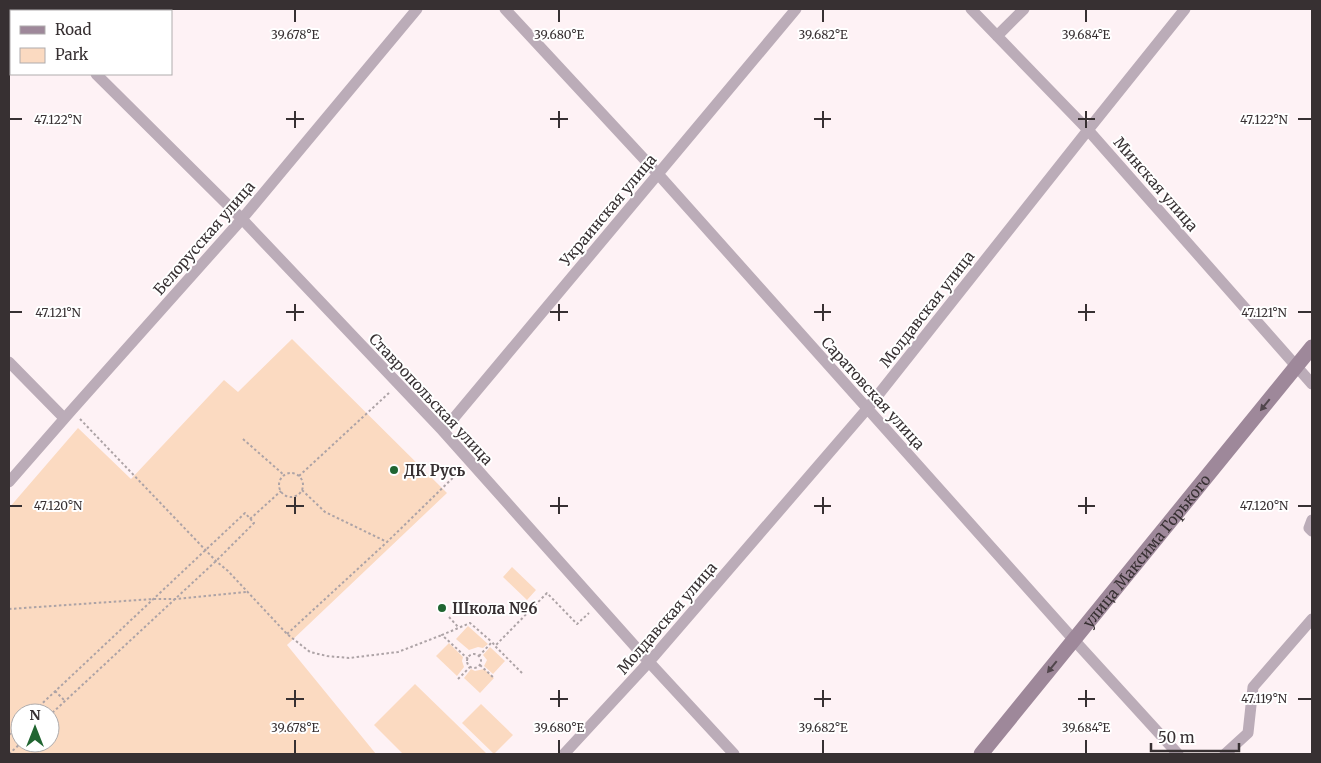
<svg xmlns="http://www.w3.org/2000/svg" width="1321" height="763" viewBox="0 0 1321 763" font-family="Merriweather,serif">
<style>
.green{fill:#fbdac1;fill-rule:evenodd}
.lines{fill:none;stroke-linecap:round;stroke-linejoin:round}
.path{stroke:#ada3a6;stroke-width:2;stroke-dasharray:2.5 2.5;stroke-linecap:butt}
.street{stroke:#bbacb8;stroke-width:11}
.secondary{stroke:#9e889a;stroke-width:15}
.oneway{fill:#51464c}
.ticks{fill:none;stroke:#373032;stroke-width:2}
.poi-dot{fill:#206531;stroke:#fff;stroke-width:2}
.labels{text-anchor:middle;dominant-baseline:central;stroke-width:4;stroke-linejoin:round;paint-order:stroke}
.street-label{font-size:15px;fill:#373032;stroke:#fff}
.poi-label{font-size:15px;font-weight:bold;fill:#373032;stroke:#fff;text-anchor:start}
.ticks-label{font-size:12px;text-anchor:middle;fill:#373032;stroke:#fff;stroke-width:4;stroke-linejoin:round;paint-order:stroke}
</style>
<rect width="100%" height="100%" fill="#fef2f5"/>
<path class="green" d="M292,339L447,493L287,645L376,754H9V508L78,428L131,479L224,380L238,392ZM20,713H50V743H20Z
M512,567L536,590L527,600L503,577Z
M468,626L488,644L483,648L478,647L469,650L456,639Z
M449,643L463,657L462,661L464,667L457,676L436,656Z
M490,647L505,661L493,674L484,666L487,660L483,655Z
M471,669L475,671L484,669L494,678L480,693L464,678Z
M415,684L486,753L484,754H403L374,725Z
M481,704L513,735L494,754L462,723Z"/>
<g class="lines">
<path class="path" d="M80,419L216,561L228,571L287,634L310,652L327,656L349,658L398,652L442,635
M243,439L284,475
M279 485a12 12 0 1 1 24 0a12 12 0 1 1-24 0Z
M299,476L390,392
M302,490L325,512L387,542
M250,519L281,491
M9,609L153,599H175L246,592
M449,617L459,628
M287,634L387,542L462,469
M467 661a7 7 0 1 1 14 0a7 7 0 1 1-14 0Z
M479,656L492,642L495,646
M468,659L442,635L470,623L492,642
M480,665L494,678
M522,673L495,646L547,593L577,624L589,613
M458,679L470,667
M55,691L64,700
M40,706L46,713
M32,713L245,513L254,523L216,561L50,715
M9,735L20,725
M9,754L21,743"/>
<path class="street" d="M31,9L33,11
M505,9L658,174L1074,640L1178,754
M971,9L1088,130L1312,384
M9,16L11,13
M997,36L1024,9
M96,74L242,219L443,431L649,662L734,754
M9,362L64,418
M443,431L796,9
M9,482L71,411L242,219L417,9
M1312,520L1309,528L1312,531
M564,754L649,662L867,409L1088,130L1185,9
M1225,754L1248,733L1253,687L1312,619"/>
<path class="secondary" id="s1" d="M981,754L1312,347"/>
</g>
<defs><path id="oneway-solid" d="M-6-.8H1V-3.2L6.5 0L1 3.2V.8H-6Z" transform="scale(1.25)"/></defs>
<g class="oneway">
<use href="#oneway-solid" transform="translate(1265 405) rotate(129)"/>
<use href="#oneway-solid" transform="translate(1052 667) rotate(129)"/>
</g>
<path class="ticks" d="M295,10V22M559,10V22M823,10V22M1086,10V22M295,111V128M559,111V128M823,111V128M1086,111V128M10,119H22M286,119H304M550,119H568M814,119H831M1078,119H1095M1298,119H1311M295,304V321M559,304V321M823,304V321M1086,304V321M10,312H22M286,312H304M550,312H568M814,312H831M1078,312H1095M1298,312H1311M295,497V514M559,497V514M823,497V514M1086,497V514M10,506H22M286,506H304M550,506H568M814,506H831M1078,506H1095M1298,506H1311M295,690V707M559,690V707M823,690V707M1086,690V707M286,699H304M550,699H568M814,699H831M1078,699H1095M1298,699H1311M295,740V753M559,740V753M823,740V753M1086,740V753"/>
<g class="poi-dot">
<circle cx="394" cy="470" r="5"/>
<circle cx="442" cy="608" r="5"/>
</g>
<g class="labels">
<g class="street-label">
<text transform="translate(1156 184) rotate(49)">Минская улица</text>
<text transform="translate(608 210) rotate(-50)">Украинская улица</text>
<text transform="translate(204 238) rotate(-49)">Белорусская улица</text>
<text transform="translate(927 309) rotate(-52)">Молдавская улица</text>
<text transform="translate(873 393) rotate(48)">Саратовская улица</text>
<text transform="translate(431 399) rotate(47)">Ставропольская улица</text>
<text stroke="none"><textPath href="#s1" startOffset="262">улица Максима Горького</textPath></text>
<text transform="translate(667 618) rotate(-49)">Молдавская улица</text>
</g>
<g class="poi-label">
<text x="404" y="470">ДК Русь</text>
<text x="452" y="608">Школа №6</text>
</g>
</g>
<g class="ticks-label">
<text x="295" y="39">39.678°E</text>
<text x="559" y="39">39.680°E</text>
<text x="823" y="39">39.682°E</text>
<text x="1086" y="39">39.684°E</text>
<text x="58" y="124">47.122°N</text>
<text x="1264" y="124">47.122°N</text>
<text x="58" y="317">47.121°N</text>
<text x="1264" y="317">47.121°N</text>
<text x="58" y="510">47.120°N</text>
<text x="1264" y="510">47.120°N</text>
<text x="1264" y="703">47.119°N</text>
<text x="295" y="732">39.678°E</text>
<text x="559" y="732">39.680°E</text>
<text x="823" y="732">39.682°E</text>
<text x="1086" y="732">39.684°E</text>
</g>
<rect width="1321" height="763" fill="none" stroke="#373032" stroke-width="20"/>
<rect x="10" y="10" width="162" height="65" fill="#ffffff" stroke="#afacad"/>
<rect x="20" y="26" width="25" height="8" fill="#9e889a" stroke="#afacad"/>
<text x="55" y="35" font-size="15" fill="#373032">Road</text>
<rect x="20" y="48" width="25" height="15" fill="#fbdac1" stroke="#afacad"/>
<text x="55" y="60" font-size="15" fill="#373032">Park</text>
<g transform="translate(35 728)"><circle r="24" fill="#ffffff" stroke="#afacad"/>
<path d="M0-4L9 19L0 12L-9 19Z" fill="#206531"/>
<text y="-8" font-size="14" font-weight="bold" text-anchor="middle" fill="#373032">N</text>
</g>
<path d="M1151 743v8h88v-8" fill="none" stroke="#373032" stroke-width="2.5"/>
<text x="1158" y="743" font-size="15" fill="#373032" stroke="#ffffff" stroke-width="4" paint-order="stroke">50 m</text>
</svg>
